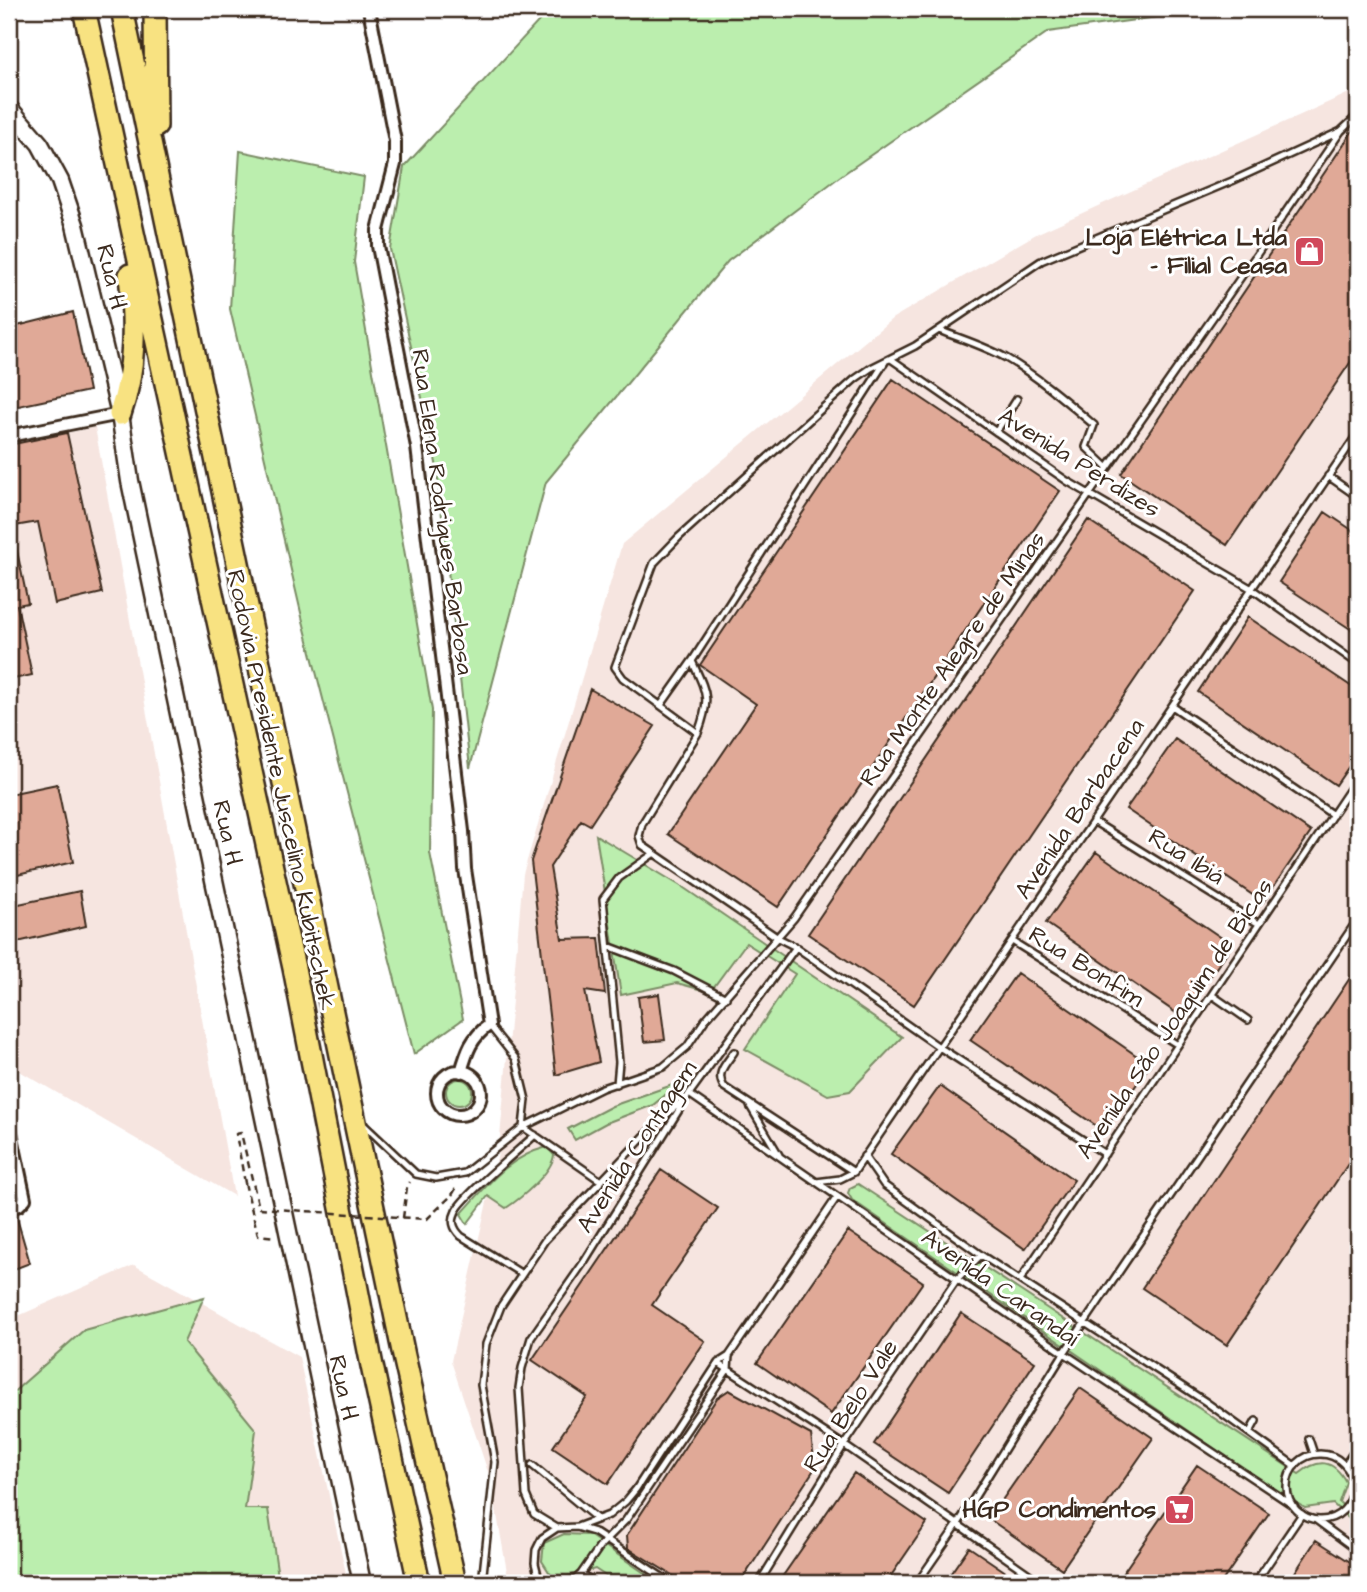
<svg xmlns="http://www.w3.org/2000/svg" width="1367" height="1592" viewBox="0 0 1367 1592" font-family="'Architects Daughter',sans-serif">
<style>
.built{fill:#f6e5e0}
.green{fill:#bbeeae;stroke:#7b8c66;stroke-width:2}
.building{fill:#e0a997;stroke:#3b2a1e;stroke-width:2}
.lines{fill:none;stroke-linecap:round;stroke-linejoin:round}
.lane-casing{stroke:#3b2a1e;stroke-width:10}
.street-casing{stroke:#3b2a1e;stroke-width:16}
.secondary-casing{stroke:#3b2a1e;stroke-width:21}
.highway-casing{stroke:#3b2a1e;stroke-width:26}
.path{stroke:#3b2a1e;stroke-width:2.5;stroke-dasharray:7 5;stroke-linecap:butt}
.lane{stroke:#fff;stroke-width:5}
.street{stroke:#fff;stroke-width:10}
.secondary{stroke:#fff;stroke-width:16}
.highway{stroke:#f8e281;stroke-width:21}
.path-bridge{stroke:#3b2a1e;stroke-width:2.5;stroke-dasharray:7 5;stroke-linecap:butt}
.labels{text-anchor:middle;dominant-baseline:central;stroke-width:6;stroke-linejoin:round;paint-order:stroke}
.poi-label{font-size:24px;font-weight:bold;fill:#3b2a1e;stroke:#fff;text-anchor:end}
.street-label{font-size:24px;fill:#3b2a1e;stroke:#fff}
</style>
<rect width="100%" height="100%" fill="#fff"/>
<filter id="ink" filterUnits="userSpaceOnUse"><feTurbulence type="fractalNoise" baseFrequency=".0143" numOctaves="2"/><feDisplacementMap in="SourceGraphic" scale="14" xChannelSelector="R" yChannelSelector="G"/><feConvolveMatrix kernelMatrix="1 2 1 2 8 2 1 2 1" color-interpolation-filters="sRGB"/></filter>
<g filter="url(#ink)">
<path class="built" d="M1358,89V1583H509L491,1481L451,1361L499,1149L523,874L622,544L893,318L1038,233Z
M95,427L234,1196L11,1066L9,1054V445Z
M134,1265L299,1357L348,1583H9V1320Z"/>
<path class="green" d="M550,9H1216L1048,32L842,175L728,261L546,482L470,768L436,463L390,249L404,167Z
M240,151L364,177L354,262L432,710L430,853L463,1019L414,1054L302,617L230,309Z
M596,835L684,888L902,1037L850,1091L828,1095L745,1049L795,974L746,943L710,992L677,983L621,995Z
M446 1092a13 13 0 1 1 26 0a13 13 0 1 1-26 0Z
M681,1082L653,1105L606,1123L575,1140L568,1129L612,1106Z
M547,1147L554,1155C552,1173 520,1199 506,1208L488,1196L467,1224L461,1214C488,1185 506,1158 547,1147Z
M858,1184L1299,1474C1318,1458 1333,1459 1346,1482L1339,1502L1358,1519V1527L1333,1504L1305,1508L1278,1492L852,1200L848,1193L850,1188Z
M204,1297L184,1342L256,1430L245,1509H268L279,1583H9V1396L84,1330Z
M564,1534L589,1535L659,1583H616L595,1569L567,1576L551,1575L542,1561L544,1543Z"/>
<path class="building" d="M1358,123V351L1227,545L1121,474Z
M73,312L89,391L9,408V328Z
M893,379L1060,491L778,907L668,834L756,704L700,665Z
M67,433L102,593L55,604L38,522L9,527V445Z
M1325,512L1358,534V634L1279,582Z
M1088,520L1195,591L914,1005L808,934Z
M14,537L28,603L17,605L32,675L9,680V538Z
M1248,617L1358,691V753L1336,785L1198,692Z
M590,689L655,726L590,825L581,820L550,867L562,939L599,938L605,994L585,991L599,1062L556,1075L531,861Z
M1175,739L1311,832L1263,902L1126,809Z
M57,784L73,862L9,877V794Z
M1096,852L1232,945L1182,1017L1046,923Z
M80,891L86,926L9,944V906Z
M1358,966V1149L1227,1345L1142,1288Z
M1017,973L1150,1065L1104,1131L970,1040Z
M659,994L665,1040L644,1042L638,997Z
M940,1086L1074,1180L1025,1249L891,1154Z
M661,1170L718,1208L652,1305L705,1341L608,1484L553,1447L587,1397L532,1360Z
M16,1215L30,1263L9,1271V1217Z
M848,1231L923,1282L831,1414L757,1363Z
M961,1313L1035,1362L948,1493L874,1444Z
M1080,1388L1153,1438L1062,1569L989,1519Z
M729,1390L811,1435L815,1468L740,1583H685L628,1548L627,1535L717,1398Z
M1197,1465L1269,1513L1221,1583H1116Z
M854,1473L927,1523L886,1583H778Z
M1316,1540L1358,1567L1347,1583H1308L1294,1574Z
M969,1547L1022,1583H944Z"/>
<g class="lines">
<defs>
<path id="lane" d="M939,330C961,339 985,346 1006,358C1037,376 1067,402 1094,425L1086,447L1107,467
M891,359L1067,481L1252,589L1358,664
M996,432L1017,399
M1328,476L1358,497
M692,661C707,694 711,698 698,733
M661,705L692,661L885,362
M1172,706L1333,815
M1093,821L1259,924
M1012,941L1178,1045
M608,946L674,971L726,998
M1212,995L1248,1020
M489,1025L516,1059L526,1100L523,1127
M734,1052C726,1064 715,1073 724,1087L854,1172
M617,1084L619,1062L603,899L619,878L653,854
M689,1094L1064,1353L1294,1506
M750,1106L779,1155
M364,1125L416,1174L436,1178L465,1173L523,1127L602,1088L663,1067L687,1047L705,1020L794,918L1257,254L1341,131L1358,115
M523,1127L601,1181
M1105,1154L939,1047L796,947L778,938L642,845L639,836L642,824L698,733L623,678L615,667L654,563L679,537L855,379L871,368L915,346L1041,261L1232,181L1341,131
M864,1156L884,1185L981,1255L1206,1402L1295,1466
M816,1182L840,1179L854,1172L1358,433
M522,1274L461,1236C453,1228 451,1221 456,1211C463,1196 519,1150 535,1135
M1020,1280L1358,777
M718,1363L844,1445L1042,1583
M1250,1432L1256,1421
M1309,1439L1314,1454
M1287 1487a33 33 0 1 1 66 0a33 33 0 1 1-66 0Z
M532,1465L597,1519
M1345,1465L1358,1445
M1316,1520L1358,1551
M577,1527L609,1515L626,1501L636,1489L718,1363L729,1356L837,1197
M557,1528L534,1514L526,1495L519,1388L522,1368L531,1338L584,1262L689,1094L796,947
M581,1574L595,1583
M538,1576L550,1583
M482,1583L495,1462L481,1385L486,1344L501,1306L545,1240L656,1124L684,1099
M540,1583L535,1563L536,1550L542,1538L557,1528L577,1527L594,1532L671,1583
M571,1583L581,1574L601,1545L626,1520L728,1369L729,1356
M759,1583L844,1445L957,1279L981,1255
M917,1583L958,1524L1064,1353L1358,919
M1255,1583L1302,1514"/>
<path id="street" d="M369,9L395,141V164L378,230V246L417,447L463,831L465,869L489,1025C471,1038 467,1051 461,1072
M9,436L120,414
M437 1093a22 22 0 1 1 44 0a22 22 0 1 1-44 0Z
M9,1123L25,1199L19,1205L9,1209"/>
<path id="secondary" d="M9,108L40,144L60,181L75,225L120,414L130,481L362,1583"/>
<path id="highway" d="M84,9L294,968L372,1366L419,1583
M122,9L404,1356L455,1583
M155,9L156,126
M120,414C136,368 135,322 130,275"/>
</defs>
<use href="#lane" class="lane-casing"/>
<use href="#street" class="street-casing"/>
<use href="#secondary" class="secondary-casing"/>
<use href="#highway" class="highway-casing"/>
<path class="path" d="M245,1183L258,1235L275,1237
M452,1195L458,1185
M403,1218L407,1187L410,1182"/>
<use href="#lane" class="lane"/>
<use href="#street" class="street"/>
<use href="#secondary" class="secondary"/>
<use href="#highway" class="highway"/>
<path class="path-bridge" d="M245,1183L236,1134L241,1133L259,1208L427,1219L452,1195"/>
</g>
</g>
<defs>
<symbol id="shop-square" viewBox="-11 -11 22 22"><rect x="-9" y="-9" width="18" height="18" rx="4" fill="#d1495b" stroke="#fff"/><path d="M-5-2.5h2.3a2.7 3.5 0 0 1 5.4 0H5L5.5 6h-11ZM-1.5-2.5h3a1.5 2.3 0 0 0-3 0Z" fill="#fff"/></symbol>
<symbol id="supermarket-square" viewBox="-11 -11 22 22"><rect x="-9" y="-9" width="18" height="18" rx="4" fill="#d1495b" stroke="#fff"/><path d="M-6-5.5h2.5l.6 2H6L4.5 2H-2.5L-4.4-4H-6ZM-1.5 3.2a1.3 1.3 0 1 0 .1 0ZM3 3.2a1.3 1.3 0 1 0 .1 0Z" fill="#fff"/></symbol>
</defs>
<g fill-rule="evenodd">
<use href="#shop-square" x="1292" y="234" width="35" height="35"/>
<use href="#supermarket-square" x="1162" y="1492" width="35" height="35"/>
</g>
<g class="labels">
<g class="poi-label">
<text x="1287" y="238">Loja Elétrica Ltda<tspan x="1287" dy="28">- Filial Ceasa</tspan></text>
<text x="1156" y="1510">HGP Condimentos</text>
</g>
<g class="street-label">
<text transform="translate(111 277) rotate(77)">Rua H</text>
<text transform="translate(1079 463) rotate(32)">Avenida Perdizes</text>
<text transform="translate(442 512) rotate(82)">Rua Elena Rodrigues Barbosa</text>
<text transform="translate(953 659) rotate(-55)">Rua Monte Alegre de Minas</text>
<text transform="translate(281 790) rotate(78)">Rodovia Presidente Juscelino Kubitschek</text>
<text transform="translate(1080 809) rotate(-56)">Avenida Barbacena</text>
<text transform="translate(227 833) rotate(78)">Rua H</text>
<text transform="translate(1186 857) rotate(32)">Rua Ibiá</text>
<text transform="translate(1086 967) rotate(32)">Rua Bonfim</text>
<text transform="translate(1175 1019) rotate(-56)">Avenida São Joaquim de Bicas</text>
<text transform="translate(637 1147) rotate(-57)">Avenida Contagem</text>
<text transform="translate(1000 1288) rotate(35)">Avenida Carandaí</text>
<text transform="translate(343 1388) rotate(78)">Rua H</text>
<text transform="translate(851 1406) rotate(-57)">Rua Belo Vale</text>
</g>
</g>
<rect width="1367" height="1592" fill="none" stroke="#fff" stroke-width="35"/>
<rect x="18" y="18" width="1332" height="1557" fill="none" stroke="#3b2a1e" stroke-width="2.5" filter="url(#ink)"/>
</svg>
